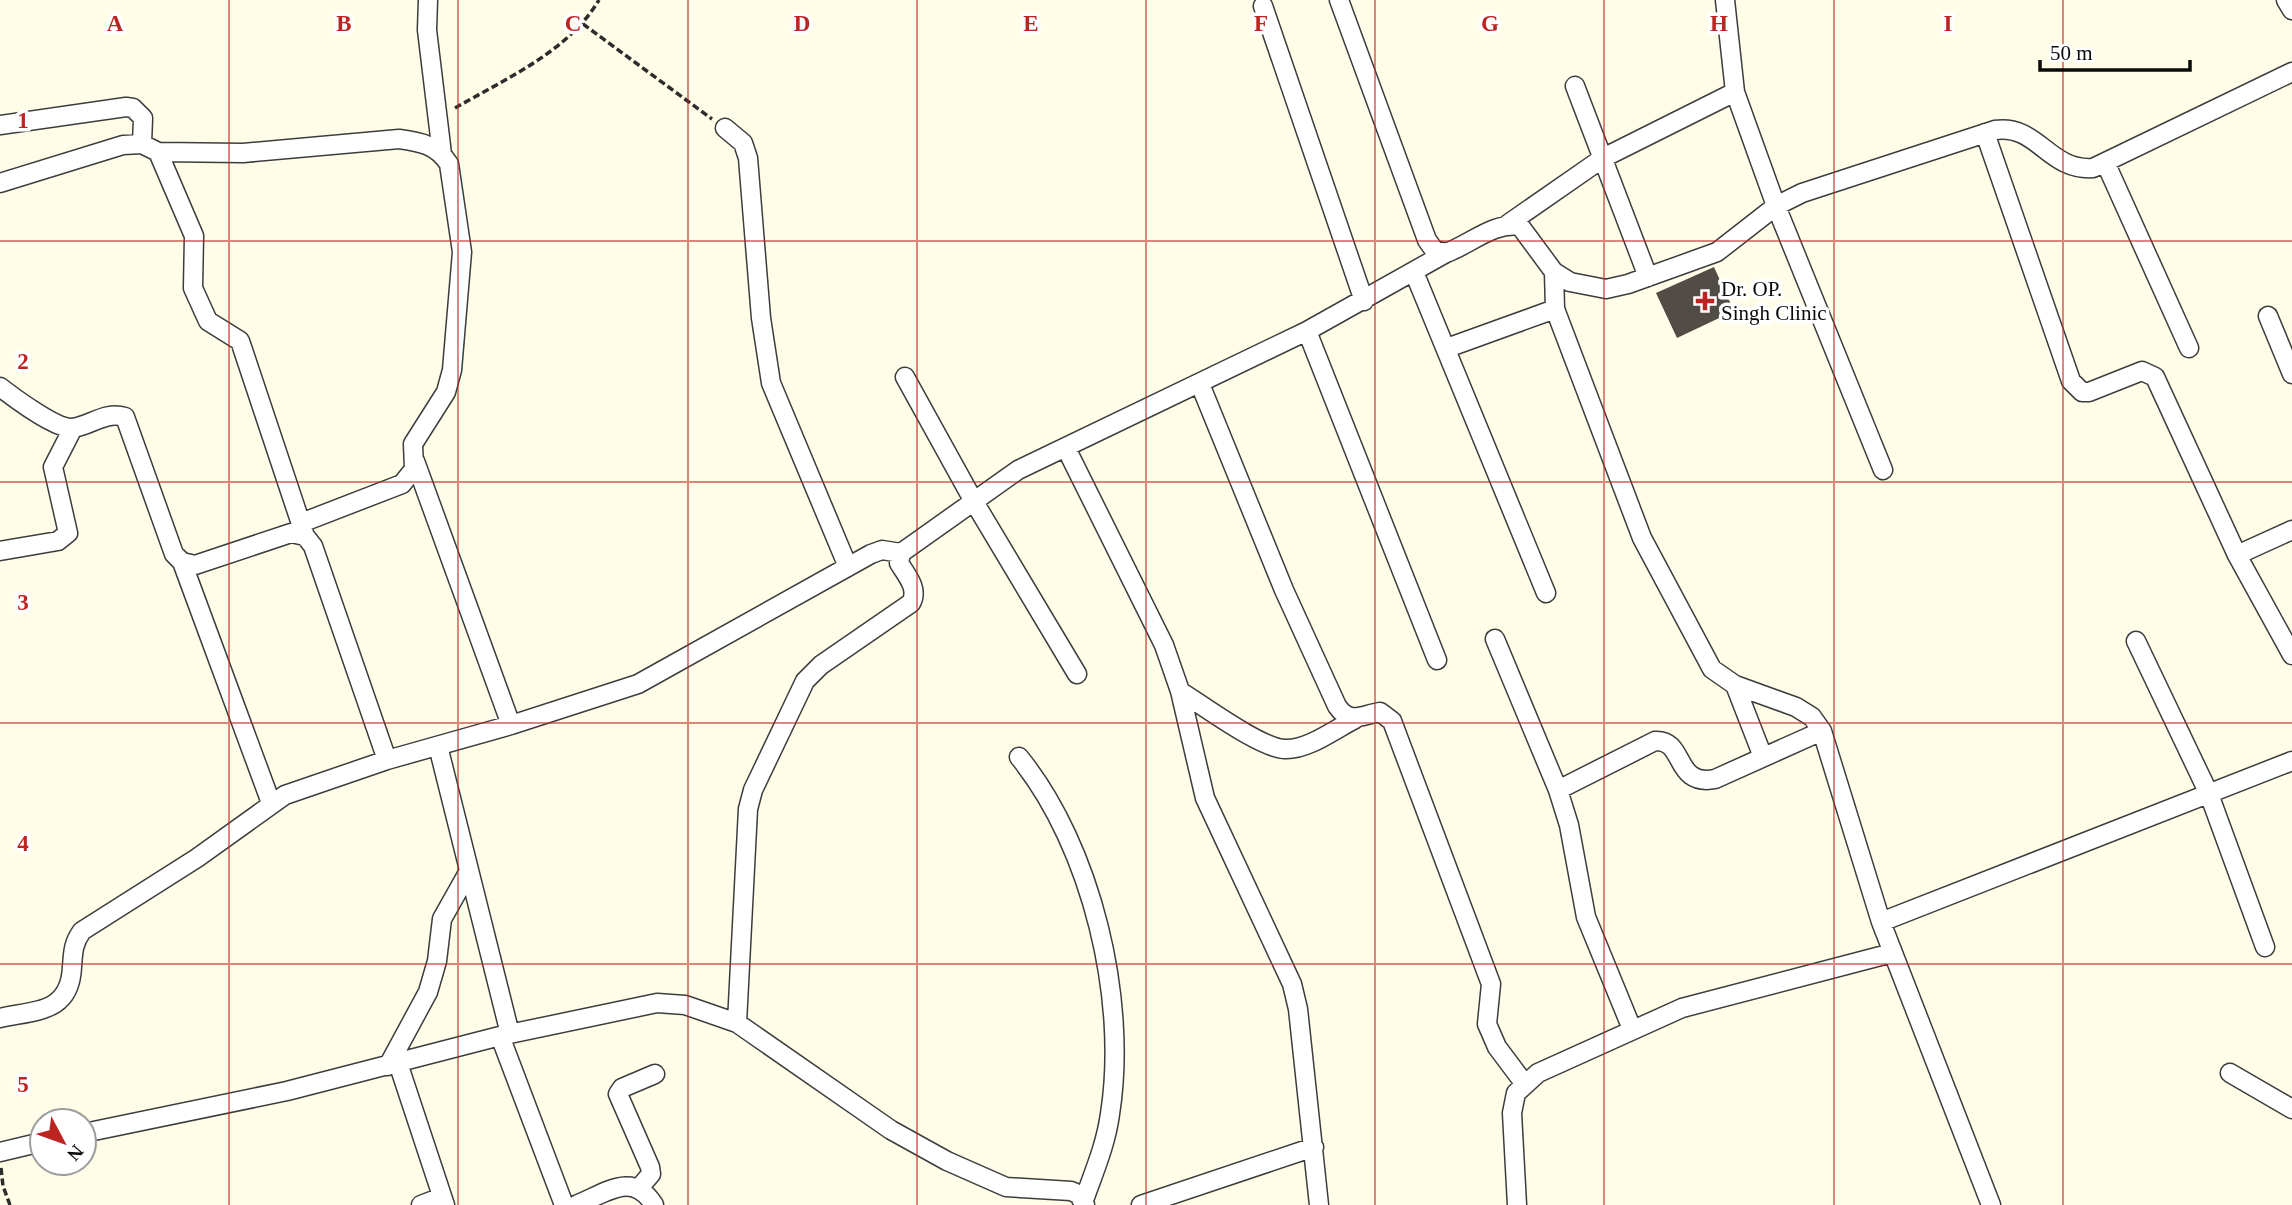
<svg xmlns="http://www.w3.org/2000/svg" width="2292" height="1205" viewBox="0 0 2292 1205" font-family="'Times New Roman',serif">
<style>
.building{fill:#524c46}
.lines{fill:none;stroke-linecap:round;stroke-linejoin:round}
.street-casing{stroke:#3d3d3d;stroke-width:21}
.path{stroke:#2c2c2c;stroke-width:3.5;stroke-dasharray:7 3.5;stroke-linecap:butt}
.street{stroke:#fff;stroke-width:18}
.grid{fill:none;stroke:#bb2421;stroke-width:2;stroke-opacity:0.55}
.poi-dot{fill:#bb2421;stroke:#fff;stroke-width:2.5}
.labels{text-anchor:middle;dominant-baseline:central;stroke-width:7;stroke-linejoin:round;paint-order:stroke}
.poi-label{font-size:21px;fill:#0a0a0a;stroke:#fff;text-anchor:start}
.grid-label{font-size:23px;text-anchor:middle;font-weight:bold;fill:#bb2421;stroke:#fff;stroke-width:7;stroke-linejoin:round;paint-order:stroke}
</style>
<rect width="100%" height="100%" fill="#fffce7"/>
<path class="building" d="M1714,267L1734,311L1677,338L1656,293Z"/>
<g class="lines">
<defs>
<path id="street" d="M428,0L427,30L442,154
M1339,0L1427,240L1434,250L1446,253C1471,244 1493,222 1520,226L1554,272L1570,282L1606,289L1628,284L1717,252L1776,206L1802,193L1995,130C2038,124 2048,171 2093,168L2292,72
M1725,0L1735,92L1776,206L1883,470
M2286,0L2292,10
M1263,6L1364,301
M1575,86L1648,277
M0,125L126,107L133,108L143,118L142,144
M725,128L743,143L748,158L761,318L771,383L848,567
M1985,133L2071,381L2082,392H2089L2142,371L2155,377L2237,555L2292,655
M158,152L243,153L399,139C421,142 437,145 449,164L462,252L452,370L446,392L413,444L414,469L402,484L301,523
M2106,164L2189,348
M0,183L123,145L142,144L158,152L194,236L193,288L208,321L240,341L304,533
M1508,224L1603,158L1735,92
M1414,272L1546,593
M1554,272L1555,309L1642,538L1712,669L1735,685L1796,707L1812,717L1822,731L1881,922L1991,1205
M2268,316L2292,374
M1307,331L1437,660
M1447,348L1555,309
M905,377L973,500L1077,674
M1200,384L1284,590L1337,706C1350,725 1361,715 1380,712L1392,721L1491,984L1487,1024L1497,1047L1524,1083
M0,387C13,397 56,429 72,428C91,426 104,411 125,417L174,554L182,562L195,565L291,533L305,536L313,546L387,760
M1066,448L1164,645L1180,691L1205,798L1292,984L1298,1009L1319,1205
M415,461L511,725
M0,551L58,541L68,533L53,467L73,428
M2237,555L2292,530
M182,562L271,803
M1495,639L1558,790L1569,825L1586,917L1632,1029
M2136,641L2209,794L2265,947
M1735,685L1763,757
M1180,691C1202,705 1262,749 1285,749C1308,750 1335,729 1355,719
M438,746L510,1034
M1019,757C1092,847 1128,1000 1110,1114C1106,1144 1094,1172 1084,1200
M1558,790L1655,741C1686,739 1673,787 1715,779L1822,731
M1881,922L2292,761
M0,1018C36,1010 70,1013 72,967C73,953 73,943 82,931L197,858L285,795L387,760L511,725L638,684L871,554L882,550L901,553
M737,1023L748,809L753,790L805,681L821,665L911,603C919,589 907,576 899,563L901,553L1018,470L1307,331L1446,253
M500,1036L564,1205
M398,1063L445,1205
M388,1066L428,992L437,961L442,919L469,871
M2230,1073L2292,1109
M84,1133L287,1091L500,1036L657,1003L685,1005L737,1023L891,1130L947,1161L1006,1187L1071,1191L1078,1194L1085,1205
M0,1152L42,1142
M640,1187L651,1174L650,1167L618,1094L622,1088L655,1074
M421,1205L442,1197
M576,1205C606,1193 633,1170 654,1205
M1141,1205L1314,1147
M1517,1205L1512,1113L1516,1093L1538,1073L1682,1008L1892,953"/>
</defs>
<use href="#street" class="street-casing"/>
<path class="path" d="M583,24L712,119
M455,108C505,79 568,52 599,0
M1,1168L3,1186L10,1205"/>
<use href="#street" class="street"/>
</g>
<path class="grid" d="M229,0V1205M458,0V1205M688,0V1205M917,0V1205M1146,0V1205M1375,0V1205M1604,0V1205M1834,0V1205M2063,0V1205M0,241H2292M0,482H2292M0,723H2292M0,964H2292"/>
<path class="poi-dot" d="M1701.5 290.5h7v7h7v7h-7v7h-7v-7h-7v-7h7z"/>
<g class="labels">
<g class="poi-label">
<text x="1721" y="289">Dr. OP.<tspan x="1721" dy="24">Singh Clinic</tspan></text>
</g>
</g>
<g class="grid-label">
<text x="115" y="31">A</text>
<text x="344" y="31">B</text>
<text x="573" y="31">C</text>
<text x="802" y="31">D</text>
<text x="1031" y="31">E</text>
<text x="1261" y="31">F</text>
<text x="1490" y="31">G</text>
<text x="1719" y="31">H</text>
<text x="1948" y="31">I</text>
<text x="23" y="128">1</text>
<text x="23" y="369">2</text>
<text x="23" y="610">3</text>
<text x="23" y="851">4</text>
<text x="23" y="1092">5</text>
</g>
<g transform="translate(63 1142) rotate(131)"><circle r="33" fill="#ffffff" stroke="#9d9d9d" stroke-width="2"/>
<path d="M0-5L12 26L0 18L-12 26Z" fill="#bb2421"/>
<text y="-10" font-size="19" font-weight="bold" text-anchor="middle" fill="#0a0a0a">N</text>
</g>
<path d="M2040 60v10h150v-10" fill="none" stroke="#0a0a0a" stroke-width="3.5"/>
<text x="2050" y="60" font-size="21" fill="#0a0a0a" stroke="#ffffff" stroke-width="5" paint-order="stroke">50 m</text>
</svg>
